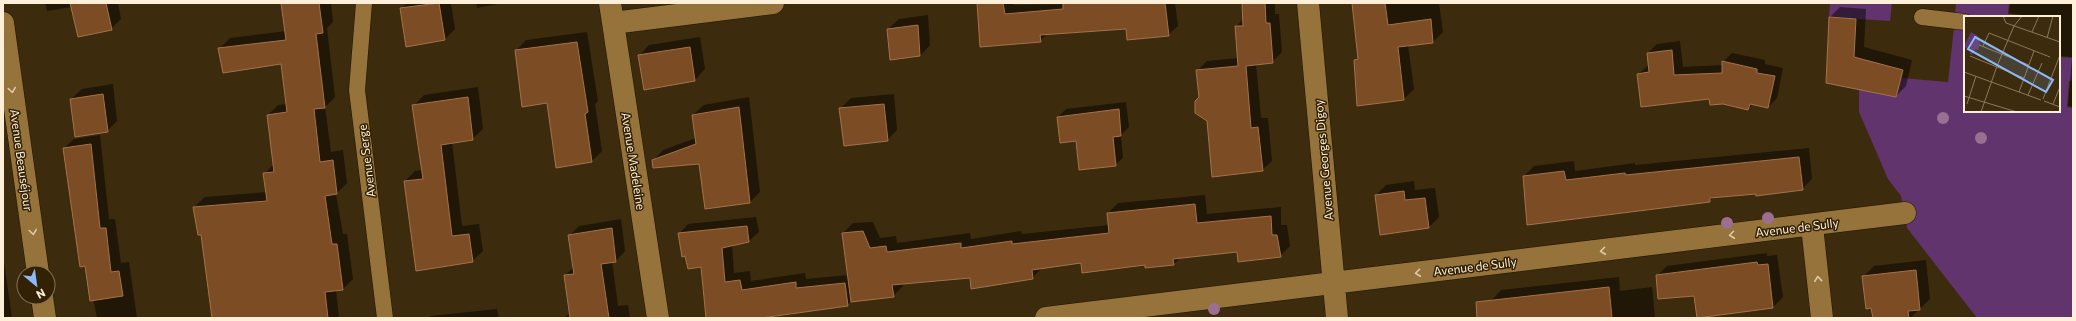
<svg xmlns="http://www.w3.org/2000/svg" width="2076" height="321" viewBox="0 0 2076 321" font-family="Commissioner,sans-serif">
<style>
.green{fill:#61346e}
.shadow{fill:#0007}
.building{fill:#7c4c24;stroke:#a5724a}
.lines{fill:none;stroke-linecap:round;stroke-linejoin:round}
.service-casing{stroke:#1f1404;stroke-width:17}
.minor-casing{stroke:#1f1404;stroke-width:23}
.service{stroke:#95733b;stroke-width:16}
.minor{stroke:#95733b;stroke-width:22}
.tree{fill:#9a6f90}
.oneway{stroke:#decaa9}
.labels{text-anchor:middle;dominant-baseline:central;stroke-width:3;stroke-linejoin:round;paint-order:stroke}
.street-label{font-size:12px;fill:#feefd8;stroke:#322103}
.inset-road{fill:none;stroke:#8a795e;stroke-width:1}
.view{fill:#8cb9fc;fill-opacity:0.15;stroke:#8cb9fc;stroke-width:2}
.inset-edge{fill:none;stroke:#feefd8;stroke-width:2}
</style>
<rect width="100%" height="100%" fill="#3d2b0d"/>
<path class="green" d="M1830,3H1892L1890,21L1829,17Z
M1956,3H2009L2008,14L2032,17H1985L1955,14Z
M1954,27L1965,29V111H2059V57L2073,58V80L2069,81L2067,107L2073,108V318H1977L1907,228L1901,196L1888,179L1859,112V89L1896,97L1901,78L1948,82Z"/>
<path class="shadow" d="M45,3H118L121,19L111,29L72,7L47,11Z
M282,3H331L333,22L327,28L335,97L325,107L331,152L343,150L347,183L336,194L343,234H347L353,279L343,289L336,290L339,318H212L202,234L194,207L205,197L267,192L265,173L274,164L268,115L278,105L287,104L282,63L219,49L230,38L286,31Z
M407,3H451L455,29L445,39L407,45L401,9Z
M476,3H503L477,8Z
M978,3H1014V5L1175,3L1178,26L1168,35L1127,28L1047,34L1040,41Z
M1243,3H1275V14H1279L1282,52L1272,62L1256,64L1261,118H1268L1272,161L1262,170L1208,120L1200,97L1197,71L1207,61L1239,58L1236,27L1243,19Z
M1353,3H1439L1443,32L1433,42L1408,45L1414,89L1404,99L1358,104L1355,60L1358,57Z
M2010,3H2073V107L2068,106L2072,57L2059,56V17H2036L2009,13Z
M1840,7L1866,9L1864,47L1912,60L1906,86L1896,96L1827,82L1830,17Z
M928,15L930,45L920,56L888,29L899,19Z
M587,32L598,101L595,104L602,151L592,161L548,102L516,51L526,40Z
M700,37L705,69L695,80L639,56L649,45Z
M1680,41L1683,67L1723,65V62L1732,53L1765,60V64L1783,68L1777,98L1768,107L1753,104L1748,109L1638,74L1649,65L1648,53L1657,44Z
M113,84L117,121L107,131L71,99L82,89Z
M478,87L483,129L472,139L452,142L462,226L479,224L483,251L472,261L405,181L415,171L422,170L414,106L424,95Z
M894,94L897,130L887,140L840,109L851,98Z
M749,97L760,192L750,202L700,163L653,161L663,150L696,138L693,115L704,105Z
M1126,102L1129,127L1121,135L1123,158L1115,165L1076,140L1058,117L1066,109Z
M100,135L109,219H115L121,263L129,262L137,318H97L64,148L74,139Z
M1809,148L1812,179L1802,189L1715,196L1710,201L1524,176L1534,166L1574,161L1575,171L1635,163V165Z
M1414,181L1415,190L1435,188L1439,217L1428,228L1376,195L1386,185Z
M1205,195L1207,214L1281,207V225H1287L1290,246L1280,256L1238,251L1180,258L1174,264L1082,262L1042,268L1032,278L970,277L903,283V286L893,296L851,301L847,305L760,318H707L701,266L679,234L688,224L756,217L759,232L749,241L732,245L734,273L750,271L751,281L805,273L806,279L848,275L843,233L853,223L873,222L880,238L896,236L897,243L970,233L971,239L1021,231L1022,234L1109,225L1108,213L1118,203Z
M621,219L625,251L616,261H612L618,306L628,305L630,318H563L571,313L565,275L574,267L569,236L579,226Z
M1767,253V256L1777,255L1783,297L1773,307L1695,295L1657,276L1667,266Z
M3,255L12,318H3Z
M1926,260L1930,299L1910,318H1874L1864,276L1874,266Z
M1619,277L1620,291L1652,287L1655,318H1493L1491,301L1501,290Z
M497,309L499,318H428L431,316Z"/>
<path class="building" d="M70,3H106L112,30L78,37Z
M281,3H319L323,33L316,34L325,108L314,109L320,162L333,160L337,194L325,196L332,244H337L343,290L325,292L328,318H212L201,235H198L193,207L267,201L263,173L274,172L267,115L287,112L281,64L223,73L218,48L286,40Z
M439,3L445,40L406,47L400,8Z
M977,3H1003L1005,14L1063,9V3H1165L1169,36L1127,40L1126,29L1040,35L1041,42L980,47Z
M1242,3H1265L1266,23H1270L1273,63L1246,66L1251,128L1258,127L1263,171L1212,177L1207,121L1195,113V101L1199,97L1196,70L1238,66L1235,26H1243Z
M1352,3H1385L1388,25L1431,19L1433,43L1398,47L1404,100L1357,106L1354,60L1358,59Z
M1829,17L1856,19L1854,57L1903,70L1896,97L1826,83Z
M918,25L920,56L890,60L887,29Z
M577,42L588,112L585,114L592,162L556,168L547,103L522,107L515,50Z
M690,47L695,81L644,90L638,55Z
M1672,50L1674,75L1722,73V61L1757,69V73L1775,76L1768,108L1750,104L1748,110L1723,104L1710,105L1709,99L1641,107L1637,74L1649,72L1647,53Z
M103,94L108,132L75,137L70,99Z
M468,97L473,140L441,145L452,236L469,234L473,262L416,271L404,181L423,179L412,105Z
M884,104L888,141L844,146L839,108Z
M739,107L750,203L705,209L699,164L653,168L652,160L696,144L692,115Z
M1119,109L1121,136L1113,137L1116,166L1079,170L1076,141L1060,143L1057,117Z
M91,144L100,228H106L111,272L119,271L123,296L90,301L85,266L80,267L63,148Z
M1799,157L1803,190L1756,196V194L1710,198V202L1527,225L1523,176L1564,171L1566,180L1625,173L1626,175Z
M1404,191L1405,200L1425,198L1429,228L1380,235L1375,195Z
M1195,204L1197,223L1271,216L1272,235H1277L1281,257L1238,262L1237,252L1173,259L1174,265L1145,268V265L1082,273L1081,263L1032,270L1033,279L971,289L970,278L892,285L894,297L851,302L842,233L863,231L870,248L886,246L887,252L961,243V248L1012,241V244L1109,233L1107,213Z
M747,226L749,242L722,248L725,282L740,280L742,290L796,282V288L845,283L848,306L761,318H706L701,267L688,269L685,256L682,257L678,233Z
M612,228L616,262L601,264L609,318H570L564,275L574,274L568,235Z
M1757,262L1758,265L1768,264L1773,308L1697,318L1694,296L1658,299L1656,275Z
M1916,270L1920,310L1908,311L1909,318H1873L1871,308L1866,309L1862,276Z
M1609,287L1612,318H1477L1476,302Z"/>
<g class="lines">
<defs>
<path id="service" d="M364,3L357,90L385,318
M1922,17L1965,22"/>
<path id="minor" d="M610,3L658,318
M1308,3L1337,318
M3,23L38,273
M613,23L773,3
M1812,226L1822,318
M42,297L45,318
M1046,318L1905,213"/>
</defs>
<use href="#service" class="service-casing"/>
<use href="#minor" class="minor-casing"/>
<use href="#service" class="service"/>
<use href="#minor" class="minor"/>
</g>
<g class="tree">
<circle cx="1943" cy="118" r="6"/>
<circle cx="1981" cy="138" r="6"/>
<circle cx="1768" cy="218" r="6"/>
<circle cx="1727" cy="223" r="6"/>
<circle cx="1214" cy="309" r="6"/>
</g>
<defs><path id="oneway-chevron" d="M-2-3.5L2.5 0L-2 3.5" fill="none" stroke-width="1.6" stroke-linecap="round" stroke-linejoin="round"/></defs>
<g class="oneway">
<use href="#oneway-chevron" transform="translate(12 90) rotate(82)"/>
<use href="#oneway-chevron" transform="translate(33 232) rotate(82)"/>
<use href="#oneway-chevron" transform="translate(1732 235) rotate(173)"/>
<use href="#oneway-chevron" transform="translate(1603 251) rotate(173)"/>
<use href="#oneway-chevron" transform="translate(1418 273) rotate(173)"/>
<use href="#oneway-chevron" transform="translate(1818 279) rotate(-96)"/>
</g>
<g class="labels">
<g class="street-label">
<text transform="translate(22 160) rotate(82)">Avenue Beauséjour</text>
<text transform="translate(1323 160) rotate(-95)">Avenue Georges Digoy</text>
<text transform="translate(366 161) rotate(-97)">Avenue Serge</text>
<text transform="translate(634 161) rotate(81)">Avenue Madeleine</text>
<text transform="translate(1797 227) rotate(-7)">Avenue de Sully</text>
<text transform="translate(1475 266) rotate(-7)">Avenue de Sully</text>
</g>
</g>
<g transform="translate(1964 16)">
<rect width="96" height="96" fill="#3d2b0d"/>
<path d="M7,16L14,20L16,28L14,34L11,33L8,39L5,37L8,36L6,28L3,33L0,30Z" fill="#61346e"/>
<path class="inset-road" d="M39,0L42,7L96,26M68,16L75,0M83,22L89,0M15,29L65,49M19,30L25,17L86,41M6,40L60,62M0,56L77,84M55,76L70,35M64,79L78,47M0,80L53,96M79,83L96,39M80,85L96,91M3,88L12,60M89,88L96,71M17,96L33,50L50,10L58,0"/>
<path class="view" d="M11,21L89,64L82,76L4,33Z"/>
<rect width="96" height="96" class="inset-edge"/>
</g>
<rect width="2076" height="321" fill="none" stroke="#feefd8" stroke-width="8"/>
<g transform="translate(36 285) rotate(151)"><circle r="19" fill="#322103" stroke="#847358"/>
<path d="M0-3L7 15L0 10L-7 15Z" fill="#8cb9fc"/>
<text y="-6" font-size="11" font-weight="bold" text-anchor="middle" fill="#feefd8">N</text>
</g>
</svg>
